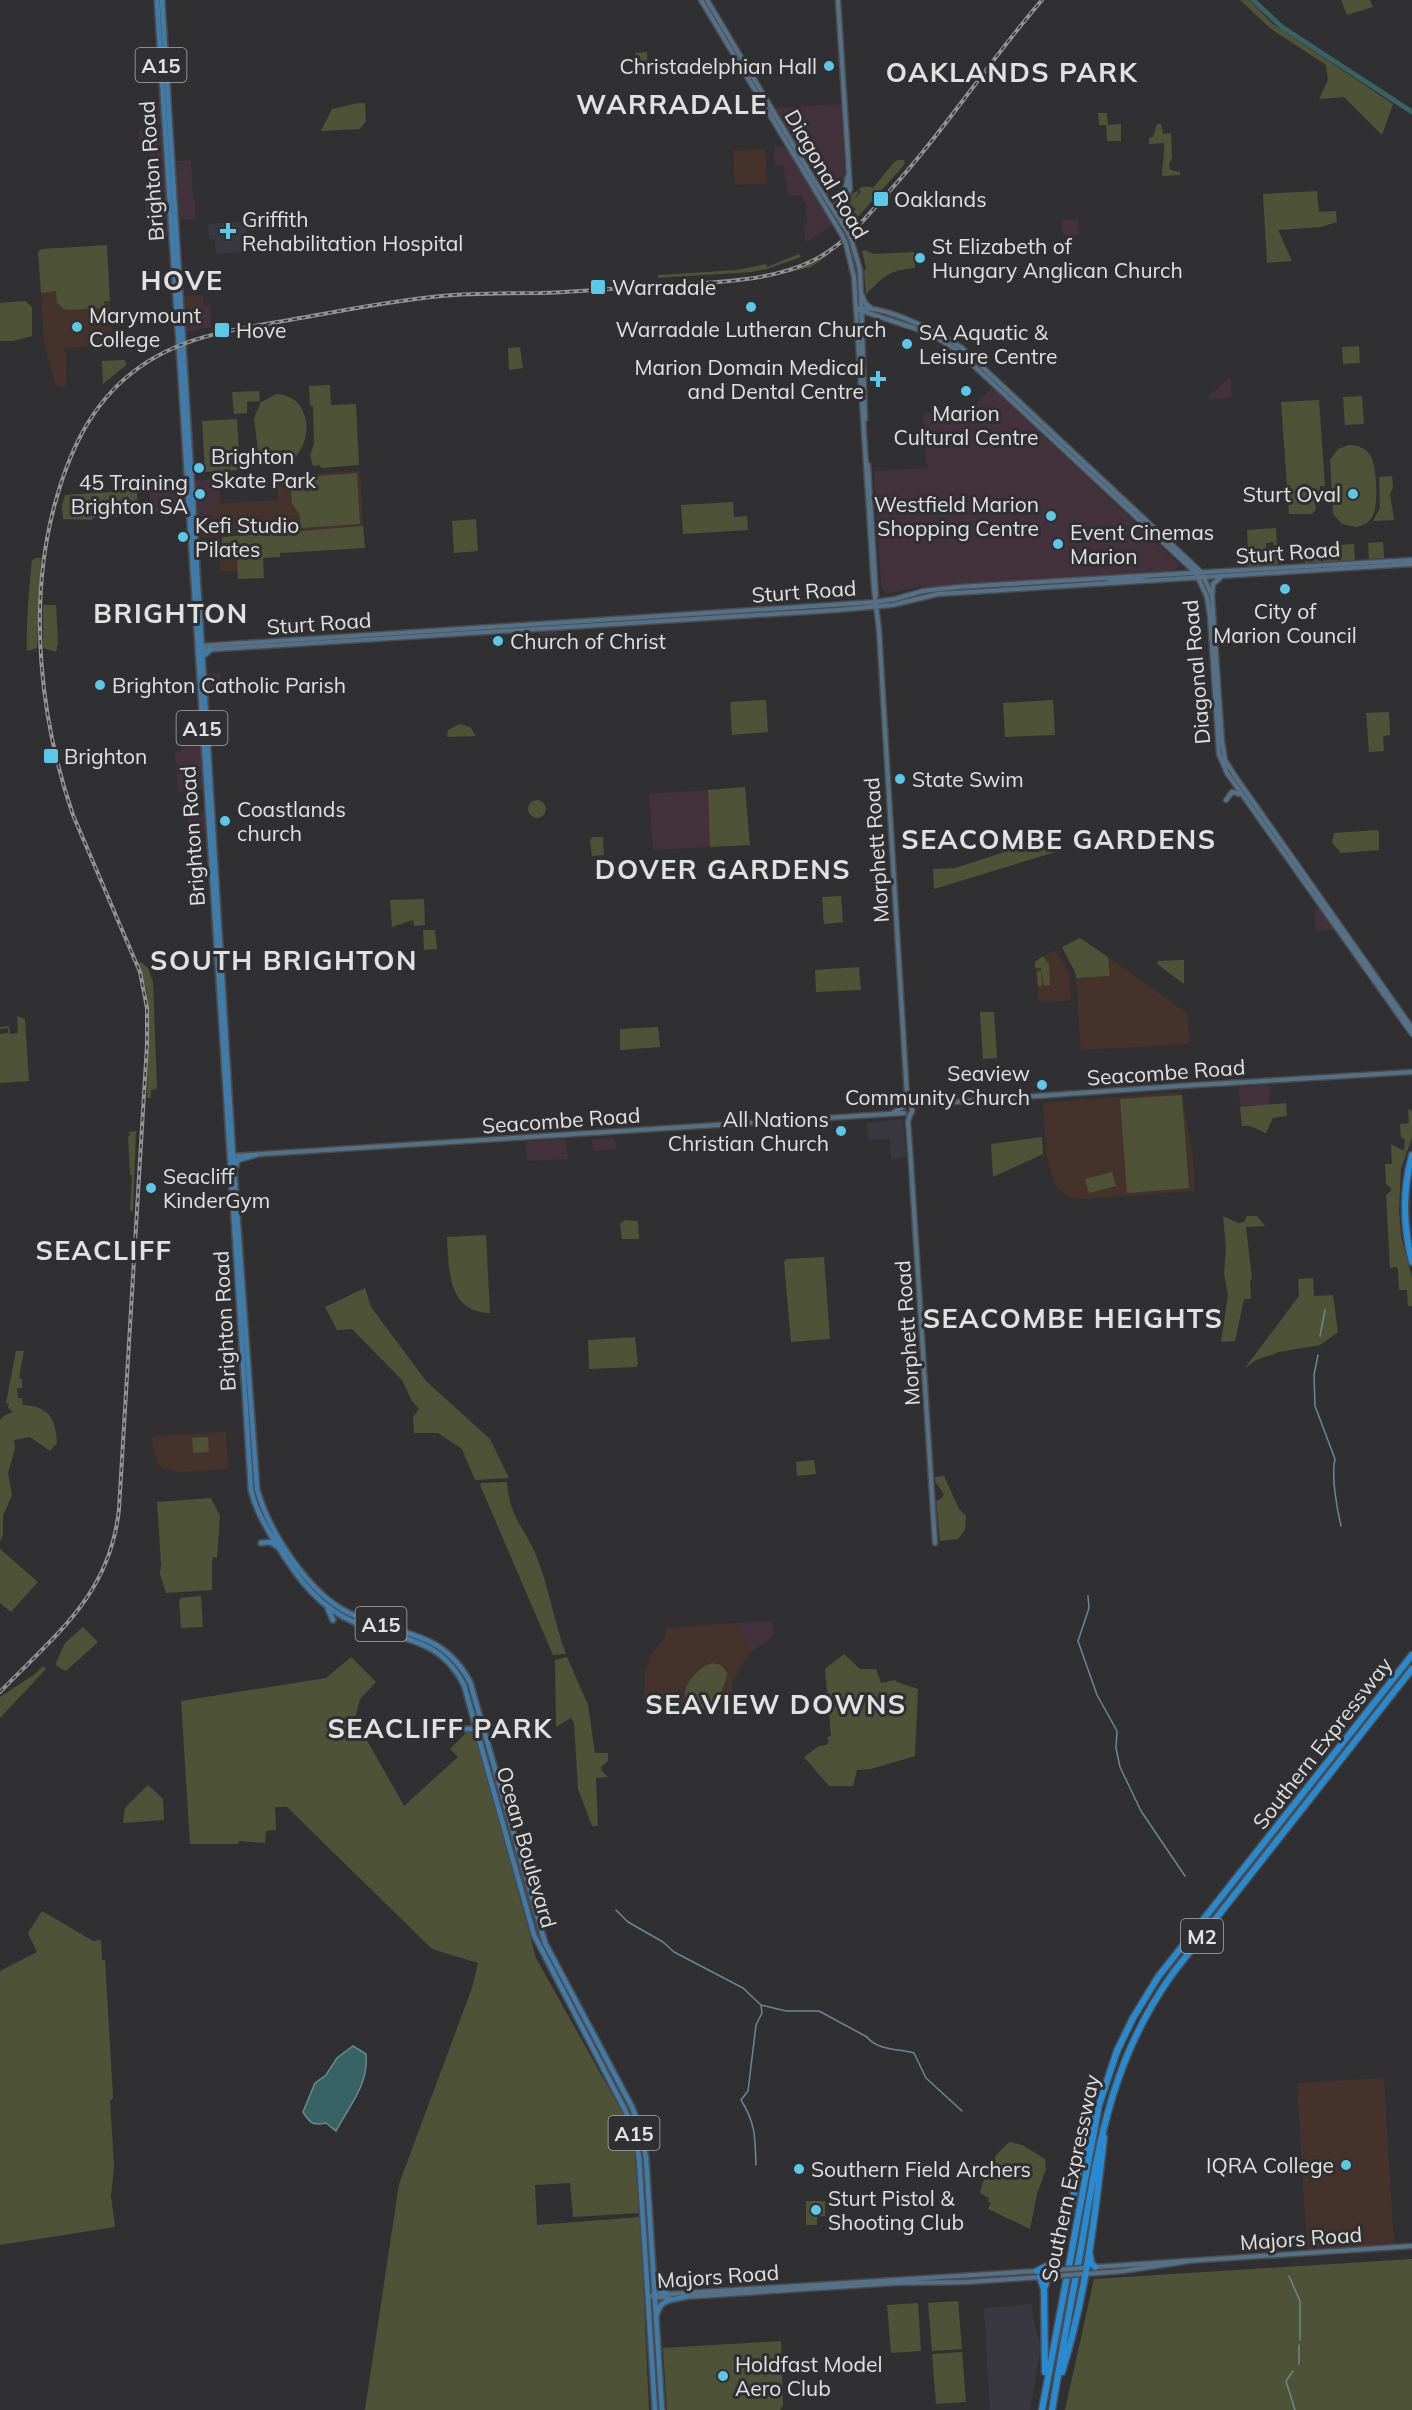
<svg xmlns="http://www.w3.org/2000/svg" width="1412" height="2410" viewBox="0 0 1412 2410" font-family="Mulish,sans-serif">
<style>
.commercial{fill:#43313b}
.built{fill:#393840}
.education{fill:#45332b}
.green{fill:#4e5338}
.water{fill:#376367;stroke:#6a898c;stroke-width:1.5}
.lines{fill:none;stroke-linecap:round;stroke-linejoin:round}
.stream{stroke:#6a898c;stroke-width:1.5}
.river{stroke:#376367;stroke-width:5}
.secondary-casing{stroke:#4c4c4e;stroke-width:7}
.primary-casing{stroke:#4c4c4e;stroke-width:8}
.highway-casing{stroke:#4c4c4e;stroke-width:9}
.secondary{stroke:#547188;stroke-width:4}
.primary{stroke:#417ca8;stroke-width:4.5}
.highway{stroke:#288bd2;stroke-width:6}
.rail-casing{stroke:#939395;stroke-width:4}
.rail{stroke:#303032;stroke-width:1.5;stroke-dasharray:4.5;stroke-linecap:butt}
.secondary-bridge-casing{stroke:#4c4c4e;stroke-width:7;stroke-linecap:butt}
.secondary-bridge{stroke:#547188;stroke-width:4}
.poi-dot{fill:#5ac8e6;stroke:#303032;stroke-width:2}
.labels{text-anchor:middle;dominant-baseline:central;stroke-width:6;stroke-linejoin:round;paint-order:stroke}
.shield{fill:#303032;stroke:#acacad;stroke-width:1.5}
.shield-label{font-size:20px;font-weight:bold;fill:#e1e1e2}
.poi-label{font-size:21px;fill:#e1e1e2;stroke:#303032;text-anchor:start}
.street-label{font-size:21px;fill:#e1e1e2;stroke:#303032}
.district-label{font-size:27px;font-weight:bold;letter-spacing:1.5px;fill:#e1e1e2;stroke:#303032}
</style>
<rect width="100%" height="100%" fill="#303032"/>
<path class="commercial" d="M162,101L163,124L145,125V114L155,113L154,102Z
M841,104L845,183L817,185L775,110L778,108Z
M164,129L166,164L150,165L149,148H140L139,130Z
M774,147H786L831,222V226L805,243L804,225L807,224L806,202H803V195L788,196L783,165H775Z
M191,160L193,200H195V219L180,220L175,161Z
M166,168L168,192L156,193L153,169Z
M168,196L170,236L152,237L150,217H146L145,197Z
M1078,219L1079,235H1063L1062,220Z
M200,295H203V306H210L211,327L185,332L184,316L202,315Z
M1230,377L1232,398L1210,399L1209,396Z
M992,387L1181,566L1172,571L917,587L887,594L881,586L874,471L927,468L923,414L969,412Z
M219,479L220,504H212L213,520L196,522L193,482L195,480Z
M183,486L185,488L186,512L151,514L149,488Z
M558,629L559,641L539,643L538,630Z
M207,673H221L222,691H208Z
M198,727L200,729L203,789L178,792L175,752L182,751L181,728Z
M708,790L710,847L653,850L649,794Z
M203,810L205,812L206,830L188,831L187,811Z
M1321,909L1335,928L1333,930H1316L1315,910Z
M1269,1085L1270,1106L1240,1107L1239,1087Z
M569,1112L570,1131L553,1132L551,1123Z
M614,1138L617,1149L593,1151L592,1140Z
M565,1139L568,1159L527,1161L526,1143L528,1141Z
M773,1621L774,1636L752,1651L736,1623Z"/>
<path class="built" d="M246,221L248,252L216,254L215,239H209L208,224Z
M903,1119L906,1157L891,1159L890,1139L869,1140L866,1123Z
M1032,2304L1033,2319L1041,2346L1030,2410H990L984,2308Z"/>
<path class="education" d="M765,149L767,183L735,185L733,151Z
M56,291L105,307L104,301H110L113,345L65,348L67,386L59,387L55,384L44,343L41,293Z
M200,295L202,315L184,316L183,296Z
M360,471L363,526L197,538L196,522L213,520L212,504L278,500L277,476Z
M237,557L238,572L220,571V558Z
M1055,950L1070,974L1071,998L1069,1001L1039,1002L1035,962Z
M1108,957L1187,1013L1190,1042L1187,1044L1081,1050L1076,978L1110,976Z
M1181,1092L1193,1158L1194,1191L1080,1199L1072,1198L1059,1190L1053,1179L1046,1153L1043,1103Z
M226,1432L228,1469L180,1472L163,1469L157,1461L151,1439L154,1436Z
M736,1623L752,1651L743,1662L733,1681L730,1709L644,1714L645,1672L651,1655L666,1635V1628Z
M1384,2078L1394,2246L1307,2251L1297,2083Z"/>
<path class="green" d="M1240,0H1249L1273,24L1393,104L1382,135L1344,97L1319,99L1328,80L1326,65L1271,29Z
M1341,0H1370L1373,7L1347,15Z
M647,52L648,73L636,74L635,53Z
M358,103H365L366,121L360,129L321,131L332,109Z
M1098,113H1107L1108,125L1121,124V141H1107L1106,125H1099Z
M1157,124H1161L1163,134L1171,133L1172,158L1169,164L1170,170L1180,172V175L1162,176C1162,164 1165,154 1164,143L1149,144V138L1153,137Z
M898,160H904L905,164L855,220L856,214L853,212L856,209L850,205L852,201L845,209L853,193L858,191L859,192L854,199L861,192L859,189C863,186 868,186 873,188L894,162Z
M1317,191L1319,212L1336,211L1337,222L1321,227L1278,230L1292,261L1267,263L1263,194Z
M107,245L110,301H104L105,308L66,310L57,303L56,291L41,293L38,252L42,249Z
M865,250L873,254L914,252L915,268C888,270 884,277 866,294L864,272L866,268L862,251Z
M834,251L811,267L766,278L682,288H655L760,278L800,268Z
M799,254L801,257L767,269L751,272L658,278V275L737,270L766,264L767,267Z
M25,301L32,307V336L13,341H0V303Z
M1359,346L1360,363L1343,364L1342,347Z
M520,347L523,368L509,370L508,348Z
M125,360L126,365L103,384L102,361Z
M330,385L331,405L356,404L359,465L321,468L320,465L313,466L310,455L314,444L313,406H310L309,386Z
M259,391L260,401L247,402V413L234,414L232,392Z
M277,394C333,399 299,499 258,451L254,418L261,402Z
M1362,396L1364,424L1345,425L1343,397Z
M1319,400L1325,486H1320V495L1315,501L1316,509L1312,514H1289L1281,402Z
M237,419L240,470L205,472L202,421Z
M1349,445C1357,445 1366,448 1370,455C1377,465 1379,507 1372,517C1369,523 1362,526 1356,527L1342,524L1333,514L1330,460L1338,449Z
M357,473L360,524L300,528V515L292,504L290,478Z
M1392,476L1393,488L1390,494L1394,520L1373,521L1380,508L1379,477Z
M137,490L138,511L123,512V516L92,518V520L63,519L62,505L65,495Z
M733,502L734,517L747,516L748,530L683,534L681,505Z
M476,519L478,551L454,553L452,521Z
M363,526L365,548L280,553V557L263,558L264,578L238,579L237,557L223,558L222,537Z
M1276,528L1277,545H1274L1273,542L1266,543V552H1277L1278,564L1249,567L1247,530Z
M1383,542L1384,558L1369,559L1368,543Z
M1354,544L1355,560L1340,561L1339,545Z
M1337,545L1338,561L1323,562L1322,546Z
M1321,546V562L1305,563L1304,547Z
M36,558H41L37,648L27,651C26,620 29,590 32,560Z
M43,605H56L58,643L56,652L43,648Z
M766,700L768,732L732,735L730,702Z
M1053,700L1055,735L1005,737L1003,703Z
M1389,712L1390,735L1383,736L1384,751L1369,752L1366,713Z
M460,724L470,727L476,736L447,737L448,730Z
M745,787L750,845L710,847L708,790Z
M528 809a9 9 0 1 1 18 0a9 9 0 1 1-18 0Z
M1377,830L1379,832V850L1341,853L1332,843L1334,833Z
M1058,835L1059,851L934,889L933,869L955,868Z
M592,837H603L604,855L592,856L590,841Z
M841,896L843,922L824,924L822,897Z
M424,899L425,925L414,926L413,920L392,927L390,900Z
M423,930H435L437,949L424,950Z
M1080,938L1108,957L1110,976L1076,978L1075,972L1062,947Z
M1043,956L1049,965L1050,985L1044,986L1041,971L1042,986H1038L1037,972L1041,971V968H1035V962Z
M1184,960V984L1157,964L1158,961Z
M141,962L148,968L153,982L157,1089L151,1090V1098H147L149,1015L147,992L138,963Z
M859,967L861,990L816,992L815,970Z
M994,1012L997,1058L983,1059L980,1012Z
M17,1016L25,1019L29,1081L0,1083V1034L8,1033V1028L0,1029V1027L9,1026L10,1034L18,1033Z
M658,1027L660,1047L620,1050V1029Z
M1182,1095L1189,1188L1127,1193L1120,1099Z
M1286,1103L1287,1116L1273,1118L1266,1133L1250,1126H1242L1240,1107Z
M1408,1109L1412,1111V1137L1401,1169L1399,1210L1401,1236L1412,1278V1306H1408L1407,1290H1399L1398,1270L1397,1267L1390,1268L1386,1195L1391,1191V1188L1386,1184L1385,1164H1392L1391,1144L1404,1151L1405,1140L1401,1137L1400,1124L1409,1123Z
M136,1131L133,1211H130L132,1175H130L128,1136H130L129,1132Z
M1042,1137L1043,1154L993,1177L991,1144Z
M1112,1172L1116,1186L1089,1193L1085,1179Z
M1223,1216L1238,1223L1244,1222L1247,1216H1257L1265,1226L1246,1227L1252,1279L1250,1281L1251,1299H1244L1235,1341L1221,1342L1228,1295L1224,1274L1226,1248Z
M625,1220L638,1221L639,1239H622L620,1224Z
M486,1235L490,1313C447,1312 449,1269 447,1237Z
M824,1257L830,1338L829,1339L791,1342L784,1262L786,1259Z
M1313,1278L1314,1296L1333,1295L1338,1332L1320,1345L1279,1352L1256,1360L1245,1368L1299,1296L1298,1279Z
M365,1288L371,1307L426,1381L490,1439L509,1478L475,1480L462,1449L438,1433H414L413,1417L419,1409L412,1401L402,1380L352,1329L337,1330L325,1307Z
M635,1337L638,1364L636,1367L589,1369L588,1340Z
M16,1351H24L19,1378L22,1379V1388H17L18,1398H22L23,1405C49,1406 56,1419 57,1443L50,1451L30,1437L14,1440L15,1448L8,1473L12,1495L3,1516V1535L0,1541V1420L5,1415L13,1412L8,1408L9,1404L6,1403Z
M208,1437L209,1452L193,1453L192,1438Z
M814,1460L816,1474L797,1476L796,1462Z
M944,1476L959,1509L966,1516L965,1530L958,1539L940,1541L936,1501L942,1498L944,1494L935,1481V1477Z
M507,1482C509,1516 524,1527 536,1555C549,1587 554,1622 566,1654L553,1655L480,1485L481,1483Z
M211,1498L220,1516L217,1558L213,1557L212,1561V1590L166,1593L160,1574L161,1564L157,1502Z
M0,1549L38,1582L11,1612L0,1603Z
M201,1596L203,1627L181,1628L179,1600L181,1598Z
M83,1627L98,1642L66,1671L57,1666L56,1663L65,1643Z
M844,1654L860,1669H876L881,1683L895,1680L897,1682L918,1689L915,1756L871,1769L857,1770L853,1786H829L804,1757L819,1746L826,1745L829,1742L827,1738L831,1736L825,1669Z
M351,1657L376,1682L360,1699L355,1719L404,1806L458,1757L450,1749L466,1733L471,1732L476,1737L536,1958L622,2112C637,2144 637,2178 639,2213L573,2217L570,2183L535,2185L537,2225L640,2217L649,2410H365L399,2184L472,1988L478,1963L432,1949L287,1807H275L276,1830L266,1831L265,1843L239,1841L238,1844H190L181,1701L326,1678Z
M567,1657L588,1705L595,1753H608V1761L601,1767L602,1771L608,1777L596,1778L598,1826H592L578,1789L574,1723L571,1718L556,1727L555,1660Z
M712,1663L721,1665L727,1673C726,1687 711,1719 692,1706C673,1692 698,1667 712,1663Z
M43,1666L46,1669L0,1718V1697L35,1674Z
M148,1785L163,1799L164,1820L123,1823L125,1808Z
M42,1911L93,1941L101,1940L102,1960H105L113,2098L110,2101L114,2166L111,2196L115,2227L0,2245V1971L37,1952L28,1933Z
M1010,2142L1022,2145L1045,2159L1046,2169L1037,2194L1030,2229L988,2209L991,2203L988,2202L989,2198L980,2193C985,2174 993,2154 1010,2142Z
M806,2201H825V2216H817V2225H806Z
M1412,2259V2410H1065L1094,2279Z
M958,2301L962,2349L932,2351L928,2303Z
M918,2303L921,2351L891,2353L887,2305Z
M781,2341L783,2405L780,2410H667L663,2348Z
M962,2352L966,2402L936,2404L932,2354Z"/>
<path class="water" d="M353,2046L366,2054C369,2084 350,2105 336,2131L326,2123C313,2126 310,2123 303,2112L315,2083L326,2075L337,2058Z"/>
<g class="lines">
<path class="stream" d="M1320,1336L1325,1310
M1318,1355L1314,1375L1315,1406L1335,1459C1331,1476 1337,1509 1341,1526
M1088,1596L1089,1608L1078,1641L1097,1695L1117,1731L1116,1748L1120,1767L1141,1811L1185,1876
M616,1910L628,1922L663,1942L674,1952L743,1988L761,2005L786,2011H819L867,2037C876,2050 900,2049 914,2053L926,2078L962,2111
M756,2165C755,2138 756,2124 741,2100L748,2091L756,2025L762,2013L761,2006
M1289,2276L1300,2301V2340
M1299,2364V2345
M1293,2371L1286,2381L1295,2410"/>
<path class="river" d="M1253,0L1282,27L1412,112"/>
<defs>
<path id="secondary" d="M701,0L842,235
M707,0L814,180L847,231
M838,0L850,189L841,210V218
M834,208L844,195L848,176
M851,239L860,270L865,419
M846,244L854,277L874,589L879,630L907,1096L912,1107V1112
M862,295L865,303L871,308
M856,309L929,333L957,350L1196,573L1207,597L1210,617L1219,754L1227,773L1412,1034
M856,309C882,303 940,333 962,348L1202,573L1212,596L1222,741L1225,760L1235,776L1412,1028
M868,465L876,595
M1110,580H1143
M1212,596L1213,584L1220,578
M199,646L876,602L895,599L923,591L959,587L1412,560
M202,650L837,610L892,605L938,594L1412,564
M1226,800L1232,792L1240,794
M911,1105L1179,1086L1412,1072
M894,1112L903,1107L907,1096
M911,1113L908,1121L910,1148L935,1543
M231,1156L904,1113
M1096,2267L1412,2246
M1084,2274L1123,2271L1189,2261
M653,2295L1037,2271
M648,2296L670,2298
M684,2297L896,2283L967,2282L1056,2276"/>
<path id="primary" d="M157,0L251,1490C256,1511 267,1529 279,1548C299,1580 320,1608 356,1623C400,1640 440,1637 464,1685L534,1935L625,2110L634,2132L639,2158L655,2410
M162,0L233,1156L257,1489C269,1532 309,1595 351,1614C398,1636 442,1629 470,1682L545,1943L632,2107L641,2132L646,2158L662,2410
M202,657L211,649
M236,1166L237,1160L255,1155
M261,1543L270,1542L276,1546
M328,1609L333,1620
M466,1729H473L477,1734
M655,2283L660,2291L667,2293
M657,2314C660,2299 672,2300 685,2297"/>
<path id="highway" d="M1412,1155C1402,1191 1403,1226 1412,1262
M1090,2255L1091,2263L1095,2267
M1037,2271L1049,2265L1053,2260
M1040,2277L1044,2289
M1045,2372L1044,2289L1070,2209L1092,2119
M1062,2372C1086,2295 1095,2217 1104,2137
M1042,2410L1099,2105L1117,2051L1133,2018L1158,1977L1412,1655
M1052,2410C1061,2356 1071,2302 1081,2248C1099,2144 1110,2061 1173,1973L1412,1669"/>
</defs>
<use href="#secondary" class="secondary-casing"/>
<use href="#primary" class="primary-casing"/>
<use href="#highway" class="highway-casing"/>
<use href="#secondary" class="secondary"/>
<use href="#primary" class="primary"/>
<use href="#highway" class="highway"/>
<defs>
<path id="rail" d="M0,1692C56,1634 110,1595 119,1509L147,1044V1008L140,972L73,815C40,719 28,606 54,507C68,455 89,406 133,372C179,336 235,329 290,320C340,311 390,301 441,296C474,293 507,293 540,293C575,292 611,289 647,286C697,283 765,284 812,261C842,247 863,221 885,196C942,134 987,64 1042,0"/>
</defs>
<use href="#rail" class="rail-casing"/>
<use href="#rail" class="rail"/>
<defs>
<path id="secondary-bridge" d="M847,231L851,239
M842,235L846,244
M1056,2270L1083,2268
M1056,2276L1081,2274"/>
</defs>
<use href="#secondary-bridge" class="secondary-bridge-casing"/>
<use href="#secondary-bridge" class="secondary-bridge"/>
</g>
<g class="poi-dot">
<circle cx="829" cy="66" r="6"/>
<rect x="873" y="191" width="16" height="16" rx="3"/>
<path d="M225 222h6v6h6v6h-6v6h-6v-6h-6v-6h6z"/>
<circle cx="920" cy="258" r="6"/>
<rect x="590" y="279" width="16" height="16" rx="3"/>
<circle cx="751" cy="307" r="6"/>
<circle cx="77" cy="327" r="6"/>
<rect x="214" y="322" width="16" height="16" rx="3"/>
<circle cx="907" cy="344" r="6"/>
<path d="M875 370h6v6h6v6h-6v6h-6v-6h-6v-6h6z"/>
<circle cx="966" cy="391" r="6"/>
<circle cx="199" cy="468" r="6"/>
<circle cx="200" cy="494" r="6"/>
<circle cx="1353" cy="494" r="6"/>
<circle cx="1051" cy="516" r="6"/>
<circle cx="183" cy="537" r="6"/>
<circle cx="1058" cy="544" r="6"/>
<circle cx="1285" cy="589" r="6"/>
<circle cx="498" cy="641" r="6"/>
<circle cx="100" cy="685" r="6"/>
<rect x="43" y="748" width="16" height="16" rx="3"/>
<circle cx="900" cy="779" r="6"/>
<circle cx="225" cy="821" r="6"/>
<circle cx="1042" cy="1085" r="6"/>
<circle cx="841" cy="1131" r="6"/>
<circle cx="151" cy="1188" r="6"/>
<circle cx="1346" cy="2165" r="6"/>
<circle cx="799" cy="2169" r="6"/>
<circle cx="816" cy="2210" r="6"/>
<circle cx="723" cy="2376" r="6"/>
</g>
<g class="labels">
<g class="shield">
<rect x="135.5" y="48" width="51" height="34" rx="4.5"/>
<rect x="176.5" y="711" width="51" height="34" rx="4.5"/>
<rect x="355.5" y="1607" width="51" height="34" rx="4.5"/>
<rect x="1181" y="1919" width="42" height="34" rx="4.5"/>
<rect x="608.5" y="2116" width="51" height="34" rx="4.5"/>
</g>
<g class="shield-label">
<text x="161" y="65">A15</text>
<text x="202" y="728">A15</text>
<text x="381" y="1624">A15</text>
<text x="1202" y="1936">M2</text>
<text x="634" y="2133">A15</text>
</g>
<g class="poi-label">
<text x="817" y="66" text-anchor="end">Christadelphian Hall</text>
<text x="894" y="199">Oaklands</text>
<text x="242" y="219">Griffith<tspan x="242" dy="24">Rehabilitation Hospital</tspan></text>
<text x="932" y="246">St Elizabeth of<tspan x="932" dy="24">Hungary Anglican Church</tspan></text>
<text x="612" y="287">Warradale</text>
<text x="89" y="315">Marymount<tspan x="89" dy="24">College</tspan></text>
<text x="751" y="329" text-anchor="middle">Warradale Lutheran Church</text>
<text x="236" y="330">Hove</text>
<text x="919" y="332">SA Aquatic &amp;<tspan x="919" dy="24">Leisure Centre</tspan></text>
<text x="864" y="367" text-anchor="end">Marion Domain Medical<tspan x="864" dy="24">and Dental Centre</tspan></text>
<text x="966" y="413" text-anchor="middle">Marion<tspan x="966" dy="24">Cultural Centre</tspan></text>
<text x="211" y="456">Brighton<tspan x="211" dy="24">Skate Park</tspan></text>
<text x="188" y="482" text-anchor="end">45 Training<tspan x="188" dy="24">Brighton SA</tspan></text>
<text x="1341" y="494" text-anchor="end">Sturt Oval</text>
<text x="1039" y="504" text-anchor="end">Westfield Marion<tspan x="1039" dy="24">Shopping Centre</tspan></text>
<text x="195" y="525">Kefi Studio<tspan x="195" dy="24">Pilates</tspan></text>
<text x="1070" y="532">Event Cinemas<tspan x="1070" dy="24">Marion</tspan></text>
<text x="1285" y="611" text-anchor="middle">City of<tspan x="1285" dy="24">Marion Council</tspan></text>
<text x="510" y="641">Church of Christ</text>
<text x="112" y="685">Brighton Catholic Parish</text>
<text x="64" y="756">Brighton</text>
<text x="912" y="779">State Swim</text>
<text x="237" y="809">Coastlands<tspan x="237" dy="24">church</tspan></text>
<text x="1030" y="1073" text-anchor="end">Seaview<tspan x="1030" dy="24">Community Church</tspan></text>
<text x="829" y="1119" text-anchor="end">All Nations<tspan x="829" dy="24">Christian Church</tspan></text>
<text x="163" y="1176">Seacliff<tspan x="163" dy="24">KinderGym</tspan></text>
<text x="1334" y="2165" text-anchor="end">IQRA College</text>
<text x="811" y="2169">Southern Field Archers</text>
<text x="828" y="2198">Sturt Pistol &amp;<tspan x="828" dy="24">Shooting Club</tspan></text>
<text x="735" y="2364">Holdfast Model<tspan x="735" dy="24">Aero Club</tspan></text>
</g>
<g class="street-label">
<text transform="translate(151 171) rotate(-94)">Brighton Road</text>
<text transform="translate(827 174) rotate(60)">Diagonal Road</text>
<text transform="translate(1288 552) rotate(-4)">Sturt Road</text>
<text transform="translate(804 591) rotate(-4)">Sturt Road</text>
<text transform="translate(319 623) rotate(-4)">Sturt Road</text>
<text transform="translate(1196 672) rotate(-95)">Diagonal Road</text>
<text transform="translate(192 836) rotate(-94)">Brighton Road</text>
<text transform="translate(876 850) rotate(-94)">Morphett Road</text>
<text transform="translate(1166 1072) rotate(-4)">Seacombe Road</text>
<text transform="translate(561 1120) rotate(-4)">Seacombe Road</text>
<text transform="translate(224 1321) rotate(-93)">Brighton Road</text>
<text transform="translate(907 1333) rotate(-94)">Morphett Road</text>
<text transform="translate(1322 1743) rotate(-52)">Southern Expressway</text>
<text transform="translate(527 1847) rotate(74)">Ocean Boulevard</text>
<text transform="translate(1070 2178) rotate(-78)">Southern Expressway</text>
<text transform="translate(1301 2238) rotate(-4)">Majors Road</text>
<text transform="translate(718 2276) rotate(-4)">Majors Road</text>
</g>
<g class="district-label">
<text x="1012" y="72">OAKLANDS PARK</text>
<text x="672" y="104">WARRADALE</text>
<text x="182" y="280">HOVE</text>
<text x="171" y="613">BRIGHTON</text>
<text x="1059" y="839">SEACOMBE GARDENS</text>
<text x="723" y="869">DOVER GARDENS</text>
<text x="284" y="960">SOUTH BRIGHTON</text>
<text x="104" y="1250">SEACLIFF</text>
<text x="1073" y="1318">SEACOMBE HEIGHTS</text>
<text x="776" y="1704">SEAVIEW DOWNS</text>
<text x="440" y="1728">SEACLIFF PARK</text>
</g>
</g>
</svg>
